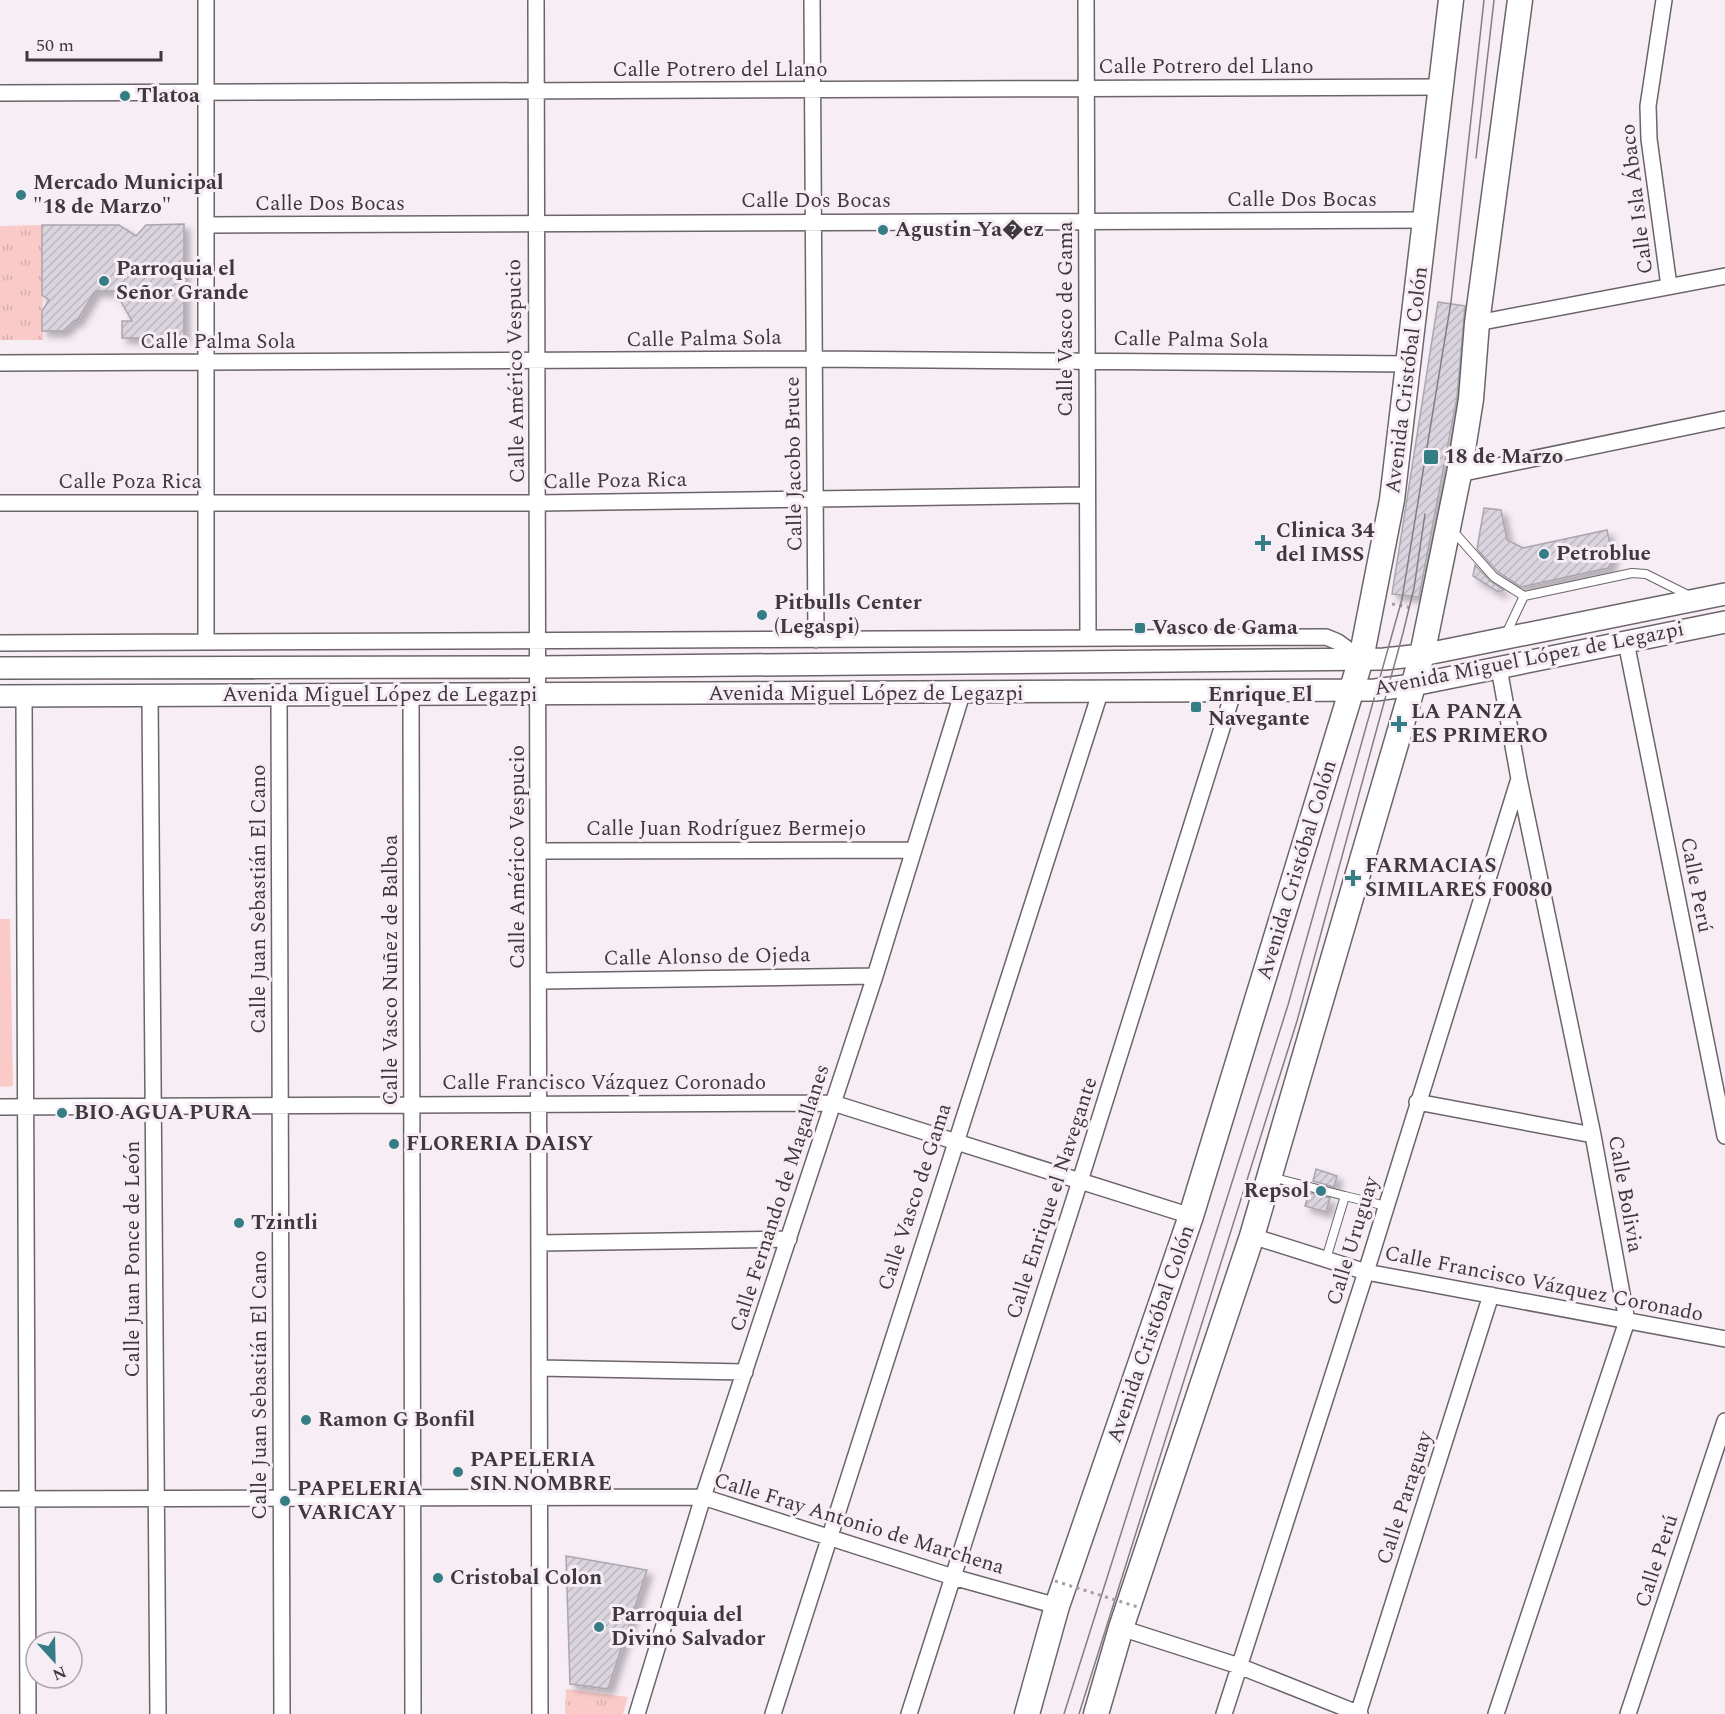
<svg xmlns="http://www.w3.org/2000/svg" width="1725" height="1714" viewBox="0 0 1725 1714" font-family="Spectral,serif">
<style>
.grass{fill:#f9cac8}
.park{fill:url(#park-tufts)}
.building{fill:url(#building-hatch);stroke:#aaa6af;stroke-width:1.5;filter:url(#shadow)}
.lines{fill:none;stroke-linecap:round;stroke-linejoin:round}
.lane-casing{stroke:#6c646b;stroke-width:10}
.street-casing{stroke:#6c646b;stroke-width:18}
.secondary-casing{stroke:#6c646b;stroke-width:24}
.primary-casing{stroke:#6c646b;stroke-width:27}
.path{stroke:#a49da3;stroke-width:3;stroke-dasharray:3 4.5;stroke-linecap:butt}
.lane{stroke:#fff;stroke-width:8}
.street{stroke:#fff;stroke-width:15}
.secondary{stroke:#fff;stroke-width:21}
.primary{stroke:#fff;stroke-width:24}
.tram{stroke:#847d82;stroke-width:1.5}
.path-bridge{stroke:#a49da3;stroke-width:3;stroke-dasharray:3 4.5;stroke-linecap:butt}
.poi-dot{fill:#357d85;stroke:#f7edf5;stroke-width:2}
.labels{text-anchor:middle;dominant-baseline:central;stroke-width:6;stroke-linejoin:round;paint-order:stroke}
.street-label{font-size:21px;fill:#3d393c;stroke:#f7edf5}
.poi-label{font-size:21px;font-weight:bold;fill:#3d393c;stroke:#f7edf5;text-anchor:start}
</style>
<defs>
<pattern id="park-tufts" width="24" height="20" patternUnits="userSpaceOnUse" patternTransform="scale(1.5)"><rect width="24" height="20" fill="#f9cac8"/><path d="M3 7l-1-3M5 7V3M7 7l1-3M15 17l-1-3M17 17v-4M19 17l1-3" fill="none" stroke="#d6aead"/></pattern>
<pattern id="building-hatch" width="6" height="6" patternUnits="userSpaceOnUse" patternTransform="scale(1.5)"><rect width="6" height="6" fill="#d9d4de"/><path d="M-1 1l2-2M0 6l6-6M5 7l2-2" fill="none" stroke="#bbb7bf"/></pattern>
<filter id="shadow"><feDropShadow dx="5.5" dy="5.5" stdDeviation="3" flood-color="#0004"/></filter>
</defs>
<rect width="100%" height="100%" fill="#f7edf5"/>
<path class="grass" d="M0,919H10L13,1086L0,1087Z"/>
<path class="park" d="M42,225L43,340H0V226Z
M566,1689L628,1697L623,1714H565Z"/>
<path class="building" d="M184,224V338H122V321H132L115,291H95L77,321L75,320L63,331H42V311L49,300L42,295V225H119L136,236L146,225Z
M1438,302L1465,306L1457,397L1419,597L1392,594Z
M1484,508L1501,510L1507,540L1523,548L1607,530L1613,559L1608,568L1521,587L1498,572L1477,549Z
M1475,565L1490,581L1504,590L1498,592L1473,576Z
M1316,1169L1337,1176L1334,1187L1313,1181Z
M1309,1193L1330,1198L1326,1212L1305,1206Z
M566,1556L647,1570L608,1689L570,1684Z"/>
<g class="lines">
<defs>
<path id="lane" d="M1453,531L1494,577L1524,596
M1506,634L1524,596L1632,573L1646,574L1690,596
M1271,1177L1345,1196L1326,1259
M1345,1196L1386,1206"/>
<path id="street" d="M206,0V642
M536,0L540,1714
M812,0L816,640
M1086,0L1088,638
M1664,0L1648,106L1649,139L1669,286
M0,93L1440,87
M206,225L1427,220
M1477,323L1725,276
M0,363L814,359L1409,364
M1459,474L1725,419
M0,503H538L1087,495
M1626,642L1725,1136
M0,643L1326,637L1338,642L1361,659
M279,695L282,1714
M411,695L413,1714
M24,696L28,1714
M150,696L158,1714
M540,851L912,850
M540,981L875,976
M1417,1102L1593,1135
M0,1107L833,1103L1191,1216
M1252,1236L1366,1272L1725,1339
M539,1243L789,1239
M539,1368L745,1372
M0,1499L703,1497L953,1577L1057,1606
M1121,1628L1239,1666L1360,1714
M637,1714L703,1497L875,976L962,694
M773,1714L1100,693
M909,1714L1080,1181L1233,693
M1224,1714L1366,1272L1518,782
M1358,1714L1491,1295
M1496,1714L1627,1321L1593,1135L1519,779L1499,668
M1628,1714L1725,1421"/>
<path id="secondary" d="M0,668L539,667L1384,659L1422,655L1725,594
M0,696L1375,690L1413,685L1725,622"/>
<path id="primary" d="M1027,1714L1057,1606L1191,1216L1361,659L1392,500L1451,0
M1096,1714L1121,1628L1252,1236L1422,655L1459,474L1471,399L1477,323L1520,0"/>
</defs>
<use href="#lane" class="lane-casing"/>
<use href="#street" class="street-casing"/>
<use href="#secondary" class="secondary-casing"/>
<use href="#primary" class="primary-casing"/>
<path class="path" d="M1392,604L1412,608"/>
<use href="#lane" class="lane"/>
<use href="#street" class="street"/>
<use href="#secondary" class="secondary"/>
<use href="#primary" class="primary"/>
<path class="tram" d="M1476,158L1494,0
M1064,1714L1288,1005L1402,599L1451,302L1484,0
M1079,1714L1297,1021L1403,633L1414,588L1425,514"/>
<path class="path-bridge" d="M1055,1581L1141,1608"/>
</g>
<g class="poi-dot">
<circle cx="125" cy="96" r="6"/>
<circle cx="21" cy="195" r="6"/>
<circle cx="883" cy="230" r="6"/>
<circle cx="104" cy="281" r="6"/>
<rect x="1423" y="449" width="16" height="16" rx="3"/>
<path d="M1260 534h6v6h6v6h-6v6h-6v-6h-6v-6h6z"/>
<circle cx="1544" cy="554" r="6"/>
<circle cx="762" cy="615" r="6"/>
<rect x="1134" y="622" width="12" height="12" rx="3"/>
<rect x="1190" y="701" width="12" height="12" rx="3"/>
<path d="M1396 715h6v6h6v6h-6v6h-6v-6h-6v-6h6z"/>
<path d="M1350 869h6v6h6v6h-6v6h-6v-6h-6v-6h6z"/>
<circle cx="62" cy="1113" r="6"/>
<circle cx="394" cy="1144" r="6"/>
<circle cx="1321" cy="1191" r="6"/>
<circle cx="239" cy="1223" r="6"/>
<circle cx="306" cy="1420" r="6"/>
<circle cx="458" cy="1472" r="6"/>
<circle cx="285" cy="1501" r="6"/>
<circle cx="438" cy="1578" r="6"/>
<circle cx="599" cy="1627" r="6"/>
</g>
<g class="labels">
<g class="street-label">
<text x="1206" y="67">Calle Potrero del Llano</text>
<text x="720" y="70">Calle Potrero del Llano</text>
<text transform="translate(1637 199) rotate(-97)">Calle Isla Ábaco</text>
<text x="1302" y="200">Calle Dos Bocas</text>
<text x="816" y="201">Calle Dos Bocas</text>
<text x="330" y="204">Calle Dos Bocas</text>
<text transform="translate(1066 319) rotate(-90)">Calle Vasco de Gama</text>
<text transform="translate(704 339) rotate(-1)">Calle Palma Sola</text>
<text transform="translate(1191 340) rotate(1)">Calle Palma Sola</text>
<text x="218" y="342">Calle Palma Sola</text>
<text transform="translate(516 371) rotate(-91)">Calle Américo Vespucio</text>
<text transform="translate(1407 380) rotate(-83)">Avenida Cristóbal Colón</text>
<text transform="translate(794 464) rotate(-91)">Calle Jacobo Bruce</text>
<text transform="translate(615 481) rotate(-1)">Calle Poza Rica</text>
<text x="130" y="482">Calle Poza Rica</text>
<text transform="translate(1529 659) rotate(-11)">Avenida Miguel López de Legazpi</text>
<text x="866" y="694">Avenida Miguel López de Legazpi</text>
<text x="380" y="695">Avenida Miguel López de Legazpi</text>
<text x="726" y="829">Calle Juan Rodríguez Bermejo</text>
<text transform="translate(518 857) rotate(-90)">Calle Américo Vespucio</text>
<text transform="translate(1297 870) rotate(-73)">Avenida Cristóbal Colón</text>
<text transform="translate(1696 885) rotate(79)">Calle Perú</text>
<text transform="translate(259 899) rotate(-90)">Calle Juan Sebastián El Cano</text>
<text transform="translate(707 957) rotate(-1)">Calle Alonso de Ojeda</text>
<text transform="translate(391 970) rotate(-90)">Calle Vasco Nuñez de Balboa</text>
<text x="604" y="1083">Calle Francisco Vázquez Coronado</text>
<text transform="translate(1625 1194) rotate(80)">Calle Bolivia</text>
<text transform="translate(915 1197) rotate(-72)">Calle Vasco de Gama</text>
<text transform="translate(780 1198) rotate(-72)">Calle Fernando de Magallanes</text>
<text transform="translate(1052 1198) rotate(-72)">Calle Enrique el Navegante</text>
<text transform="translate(1353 1241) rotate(-73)">Calle Uruguay</text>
<text transform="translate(133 1259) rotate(-90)">Calle Juan Ponce de León</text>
<text transform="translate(1544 1284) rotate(11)">Calle Francisco Vázquez Coronado</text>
<text transform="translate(1151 1334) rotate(-71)">Avenida Cristóbal Colón</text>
<text transform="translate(260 1385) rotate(-90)">Calle Juan Sebastián El Cano</text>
<text transform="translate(1405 1498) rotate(-72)">Calle Paraguay</text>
<text transform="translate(859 1524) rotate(17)">Calle Fray Antonio de Marchena</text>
<text transform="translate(1657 1561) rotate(-72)">Calle Perú</text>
</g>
<g class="poi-label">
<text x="137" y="96">Tlatoa</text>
<text x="33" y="183">Mercado Municipal<tspan x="33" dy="24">"18 de Marzo"</tspan></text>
<text x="895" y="230">Agustin Ya�ez</text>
<text x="116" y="269">Parroquia el<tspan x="116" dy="24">Señor Grande</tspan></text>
<text x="1444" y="457">18 de Marzo</text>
<text x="1276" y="531">Clinica 34<tspan x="1276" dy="24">del IMSS</tspan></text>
<text x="1556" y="554">Petroblue</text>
<text x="774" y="603">Pitbulls Center<tspan x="774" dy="24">(Legaspi)</tspan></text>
<text x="1152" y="628">Vasco de Gama</text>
<text x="1208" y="695">Enrique El<tspan x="1208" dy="24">Navegante</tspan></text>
<text x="1411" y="712">LA PANZA<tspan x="1411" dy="24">ES PRIMERO</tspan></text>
<text x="1365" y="866">FARMACIAS<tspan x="1365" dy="24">SIMILARES F0080</tspan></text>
<text x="74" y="1113">BIO AGUA PURA</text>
<text x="406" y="1144">FLORERIA DAISY</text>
<text x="1309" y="1191" text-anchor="end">Repsol</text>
<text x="251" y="1223">Tzintli</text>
<text x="318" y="1420">Ramon G Bonfil</text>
<text x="470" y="1460">PAPELERIA<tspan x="470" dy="24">SIN NOMBRE</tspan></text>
<text x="297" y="1489">PAPELERIA<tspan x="297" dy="24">VARICAY</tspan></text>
<text x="450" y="1578">Cristobal Colon</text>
<text x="611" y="1615">Parroquia del<tspan x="611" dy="24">Divino Salvador</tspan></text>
</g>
</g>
<g transform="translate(54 1660) rotate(158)"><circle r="28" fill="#f7edf5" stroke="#ada5ab" stroke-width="1.5"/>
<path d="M0-4.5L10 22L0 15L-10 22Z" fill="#357d85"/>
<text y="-9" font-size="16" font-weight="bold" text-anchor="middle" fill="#3d393c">N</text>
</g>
<path d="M27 51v9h134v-9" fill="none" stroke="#3d393c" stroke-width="3"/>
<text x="36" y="51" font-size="18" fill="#3d393c" stroke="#f7edf5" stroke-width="4.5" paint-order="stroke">50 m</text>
</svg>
